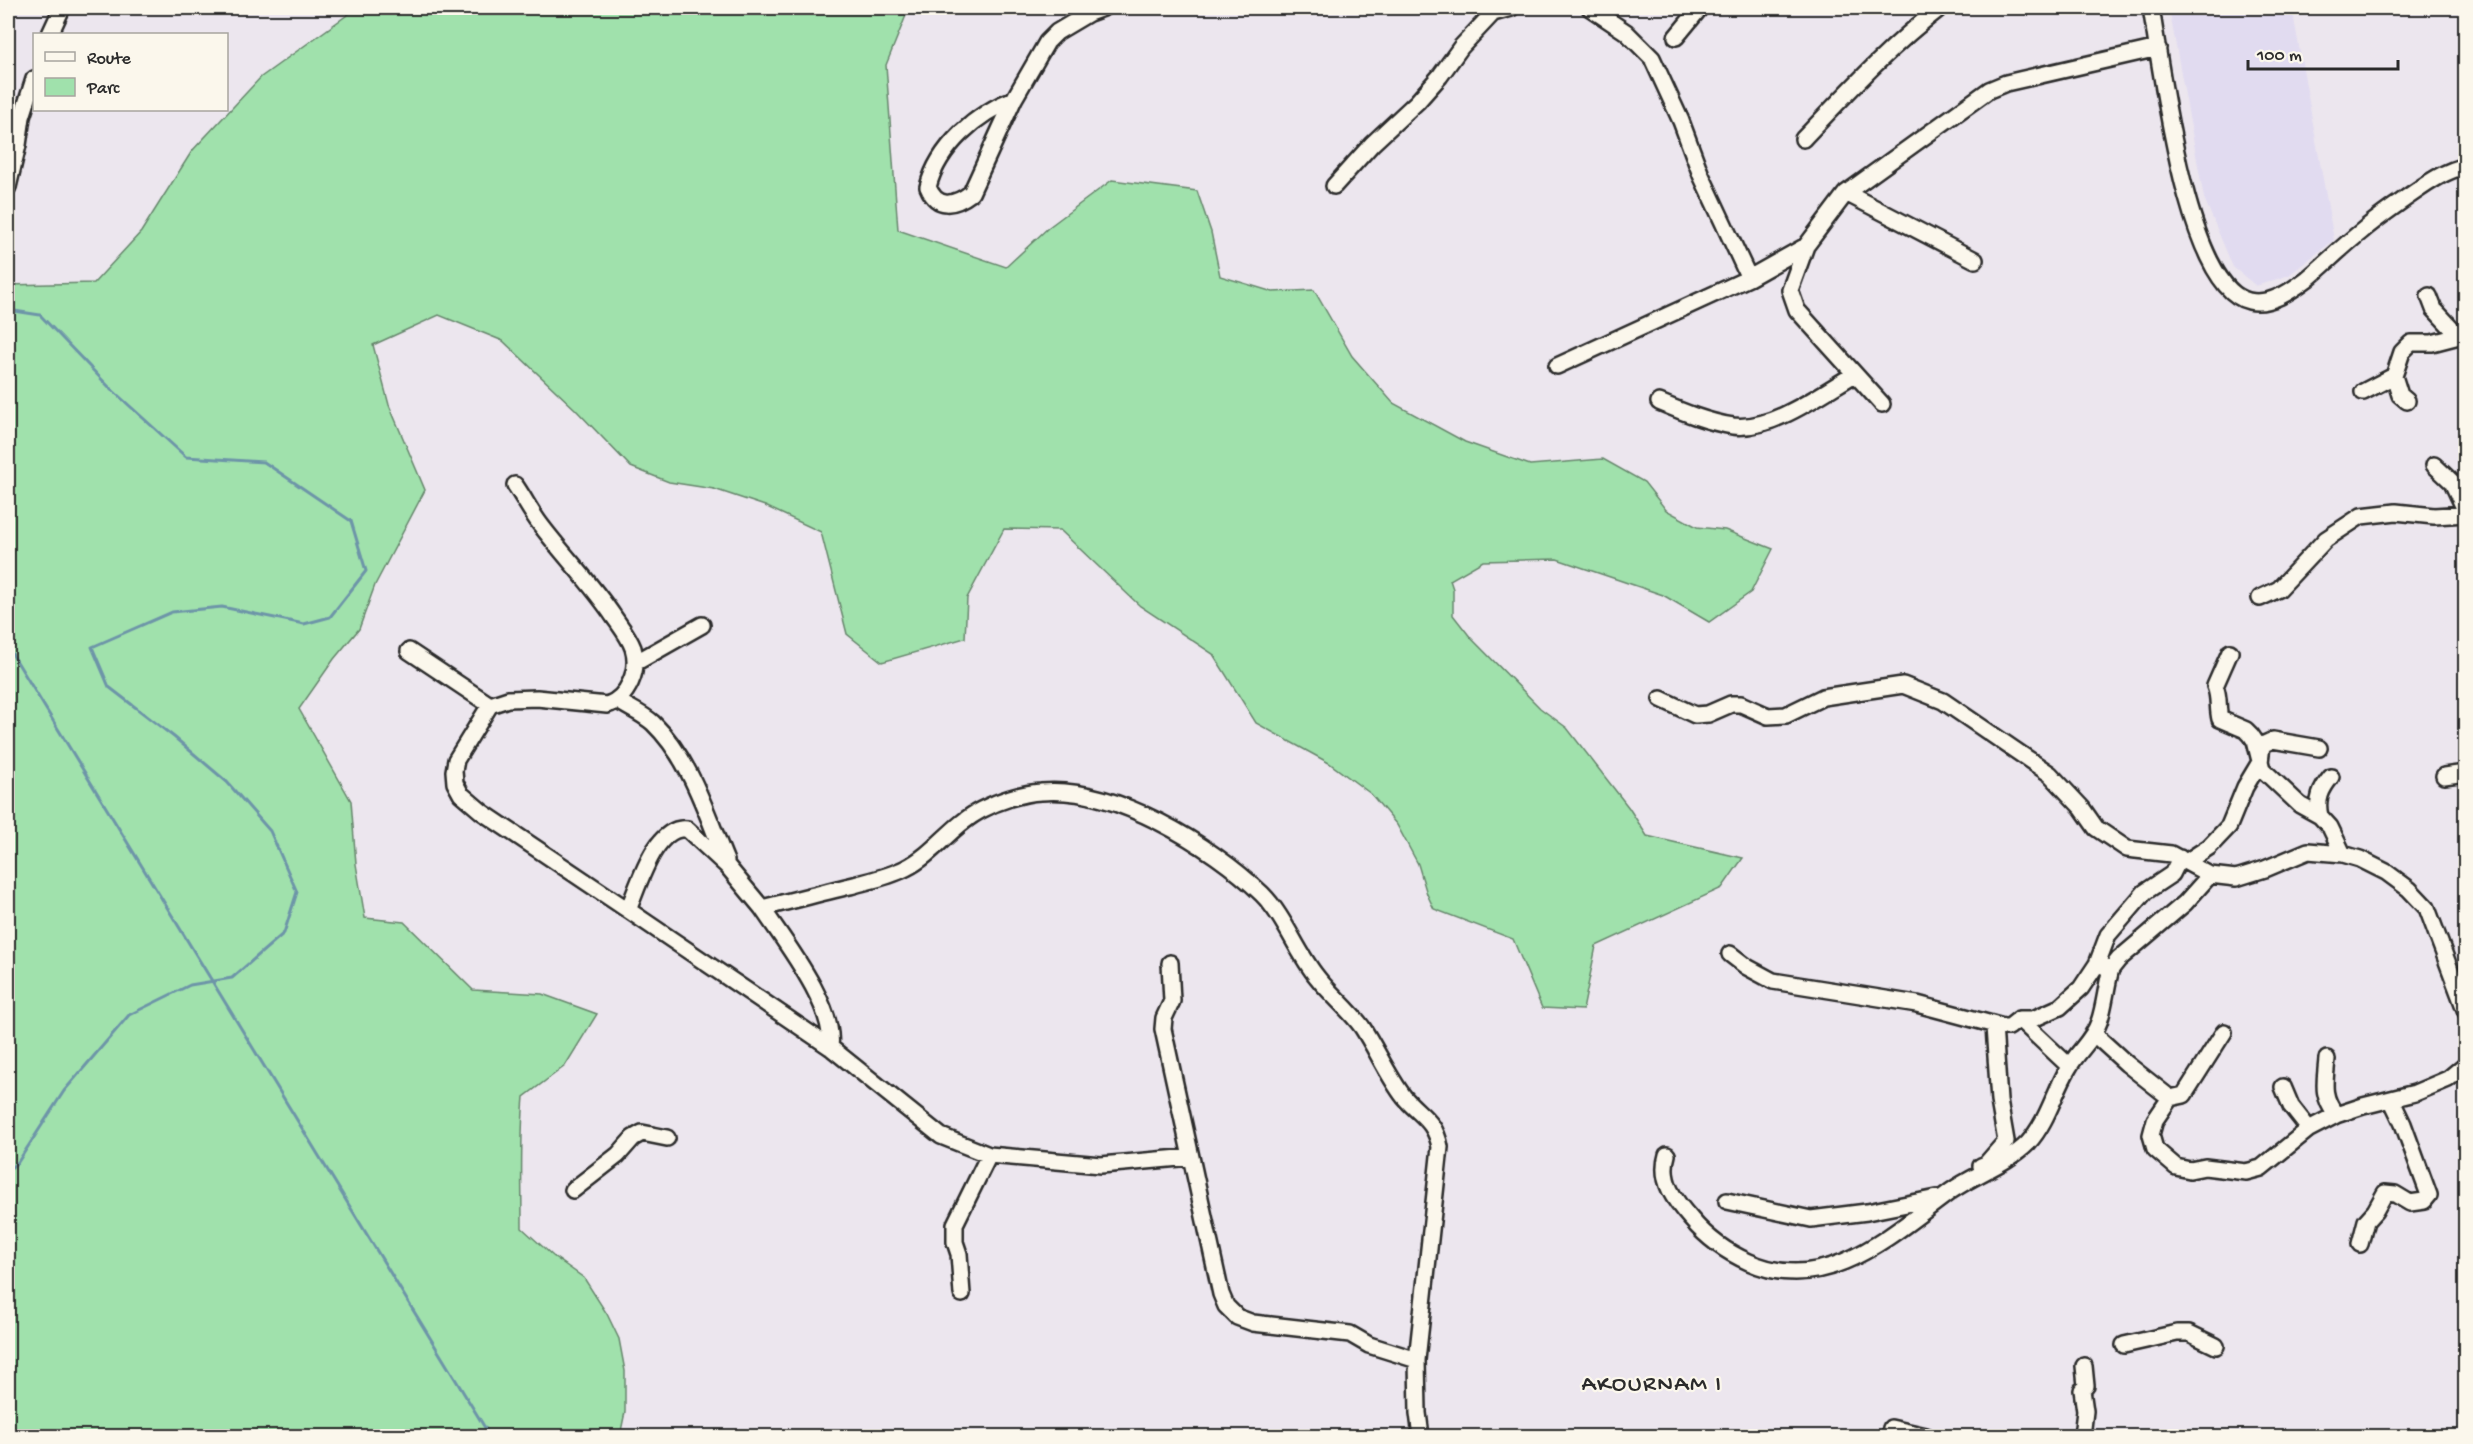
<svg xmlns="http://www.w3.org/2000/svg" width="2473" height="1444" viewBox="0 0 2473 1444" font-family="'Gochi Hand',sans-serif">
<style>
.built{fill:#e1dbf0}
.green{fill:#a0e1ac;stroke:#66866c;stroke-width:1.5}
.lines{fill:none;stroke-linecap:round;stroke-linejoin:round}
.stream{stroke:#6d95a8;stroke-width:3}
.minor-casing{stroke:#2b2b2b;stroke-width:20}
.minor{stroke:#fbf7ec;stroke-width:15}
.labels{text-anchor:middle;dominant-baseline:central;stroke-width:4.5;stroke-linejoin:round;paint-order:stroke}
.quarter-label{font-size:24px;letter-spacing:1.5px;fill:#2b2b2b;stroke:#fbf7ec}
</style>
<rect width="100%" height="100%" fill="#ece6ee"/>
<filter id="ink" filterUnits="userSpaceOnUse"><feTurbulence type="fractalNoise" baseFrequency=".0167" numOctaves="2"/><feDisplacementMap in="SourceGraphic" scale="12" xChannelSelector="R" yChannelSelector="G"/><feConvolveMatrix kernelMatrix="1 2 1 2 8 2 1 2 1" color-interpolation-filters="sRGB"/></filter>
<g filter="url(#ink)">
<path class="built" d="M2169,8H2292L2334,240L2289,275L2256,286L2233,267L2204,198Z"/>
<path class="green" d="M357,8H909L886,65L898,230L1006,267L1049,227L1112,180L1197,191L1211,232L1220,276L1273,292L1314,290L1352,356L1393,403L1465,442L1530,465L1603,459L1644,482L1666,510L1697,527L1725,530L1773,549L1751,592L1709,622L1663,595L1557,559L1483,561L1450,580L1453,589V615L1471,638L1540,708L1567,728L1629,808L1647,836L1743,858L1722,888L1596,946L1583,1010L1542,1008L1513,939L1434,909L1427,894L1418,864L1397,825L1371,794L1329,763L1256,723L1213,654L1140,606L1060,530L1004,529L967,598L965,638L882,662L847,634L821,532L765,506L714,489L669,482L631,467L575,409L503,341L439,315L373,345L389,405L425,490L375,585L359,629L334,659L299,709L351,801L356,864L365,918L404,922L473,990L542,994L597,1014L565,1066L524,1097C520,1141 522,1184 522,1228L553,1256L584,1278L607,1314L619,1339L625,1371V1412L620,1436H8V285L94,283L141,232L192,151L261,77Z"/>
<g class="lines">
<path class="stream" d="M8,310L40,315L110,388L186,457L264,462L351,521L366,571L330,617L304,624L222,607L172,612L92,647L109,687L174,737L227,782L270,831L297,892L284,933L232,978L190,985L129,1015L64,1091L18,1162L8,1170
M8,647L490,1436"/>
<defs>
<path id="minor" d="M1590,8L1626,32L1652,58L1681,121L1701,175L1749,278
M2151,8C2161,64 2186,288 2249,301C2270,306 2291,291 2307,279C2326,263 2343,246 2362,231C2376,219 2391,209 2406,198C2425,185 2443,171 2466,166
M50,34L62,8
M1676,37L1700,8
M1014,99C977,113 938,147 928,187C937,209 954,206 971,193L1014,99L1047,42L1057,32L1089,13L1103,8
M1803,139C1847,93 1889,47 1940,8
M1334,186L1372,144L1417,102L1440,76L1461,47L1493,13L1511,8
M8,187L18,145L22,117L34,79
M1846,193L1975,260
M2429,296L2434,309L2459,336
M1557,366L1749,278L1806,246
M2394,376L2400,395L2407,401
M2363,392L2394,376L2402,352L2411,343H2432L2459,336L2466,339
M1659,402C1683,412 1707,422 1733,426C1772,431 1822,393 1855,374
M1882,404L1797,310L1790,290L1806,246L1846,193L1989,90L2006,83L2158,48
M2434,465L2452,482L2466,512
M515,485C524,498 531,512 540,524C564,556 592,584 614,617C621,627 629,637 633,648C640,670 628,698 607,705L537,698L508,699L490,705L456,760L454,771L455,783L461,794L482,812L628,910C639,885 655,825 687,829L728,867L762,908C791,901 820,893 850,886C868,881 889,877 906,868C934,854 952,825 981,810C998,801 1022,793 1041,792C1113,785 1211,845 1262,894C1285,917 1296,951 1317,977C1330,994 1349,1009 1362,1027C1377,1050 1388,1076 1404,1097C1420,1116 1435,1120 1440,1147L1417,1360L1418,1413L1421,1436
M2260,598L2279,589L2326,539L2361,516L2396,512L2434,516L2466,514
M409,651L490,705
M2230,652L2215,686C2220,698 2217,707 2220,719L2246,730L2251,735L2255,741L2262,769L2300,805L2320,816L2330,827L2343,854
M635,663L702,625
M1661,699L1695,715L1708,714L1731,704H1741L1768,716L1786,715L1823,697L1903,685L1943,701L2050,774L2082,808L2096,828L2127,849L2171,854L2210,875L2236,878L2265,869L2308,851L2343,854L2360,859L2386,872L2409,889L2427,908L2466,1012
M618,701C629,708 643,714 653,723C691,760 706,813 726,861
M2444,776L2466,773
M2320,816C2316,800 2321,789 2331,777
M2186,862L2209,847L2229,826L2245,787L2260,762L2262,745L2273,740L2319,748
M762,908C784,941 836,1007 830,1047
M628,910L830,1047L941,1136L989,1155L1101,1165L1191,1157L1221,1294L1226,1306L1237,1317L1253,1323L1350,1334L1369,1345L1417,1360
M1730,954L1747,967L1773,981L1917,1004L2003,1027H2009L2019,1019H2033L2060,1007L2081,988L2097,964L2111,969L2119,959L2185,903L2210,875
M1170,963L1172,1001L1164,1018L1163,1029L1191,1157
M2097,964L2108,935L2145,892L2172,874L2180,858
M2019,1019L2069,1066
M2094,1034L2127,1064L2170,1098L2184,1095L2224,1032
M2327,1059C2325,1083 2321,1095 2336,1115
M2283,1087L2291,1106L2309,1129
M2170,1098L2155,1120L2151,1135L2155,1149L2176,1167L2190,1170L2205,1167L2246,1172L2261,1168L2309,1129L2336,1115L2363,1106L2415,1093L2448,1079L2466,1064
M1667,1155C1659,1181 1675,1201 1691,1219C1707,1238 1726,1252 1749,1262C1826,1297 1892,1234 1951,1191C1975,1174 2007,1164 2028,1143C2048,1121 2054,1092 2069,1067C2078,1051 2093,1040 2099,1022C2105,1005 2106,986 2111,969
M1981,1166L1986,1164L2006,1141L1999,1101L1994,1026
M573,1190L618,1155L633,1138L642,1133L667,1138
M1727,1201L1811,1219L1867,1212L1937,1198
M2360,1244L2366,1221L2375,1211L2385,1193L2395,1194L2410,1203L2424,1201L2429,1195L2403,1124L2392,1101
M962,1294L959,1254L955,1242V1224L989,1155
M2124,1345L2177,1333H2189L2216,1346
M1891,1428L1926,1436
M2082,1436L2085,1411L2082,1390L2086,1386L2084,1366"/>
</defs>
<use href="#minor" class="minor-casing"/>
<use href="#minor" class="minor"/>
</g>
</g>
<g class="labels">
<g class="quarter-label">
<text x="1652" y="1385">AKOURNAM I</text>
</g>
</g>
<rect width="2473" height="1444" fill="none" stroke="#fbf7ec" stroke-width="30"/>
<rect x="15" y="15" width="2443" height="1414" fill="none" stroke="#2b2b2b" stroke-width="2" filter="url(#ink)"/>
<rect x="33" y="33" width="195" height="78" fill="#fbf7ec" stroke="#a8a59f" stroke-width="1.5"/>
<rect x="45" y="52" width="30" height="9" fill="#fbf7ec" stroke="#a8a59f" stroke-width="1.5"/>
<text x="87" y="63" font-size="18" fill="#2b2b2b">Route</text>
<rect x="45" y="78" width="30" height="18" fill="#a0e1ac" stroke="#a8a59f" stroke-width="1.5"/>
<text x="87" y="93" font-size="18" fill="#2b2b2b">Parc</text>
<path d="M2248 60v9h150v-9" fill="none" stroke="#2b2b2b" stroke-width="3"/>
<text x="2257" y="60" font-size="18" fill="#2b2b2b" stroke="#fbf7ec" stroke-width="4.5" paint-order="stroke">100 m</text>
</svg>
